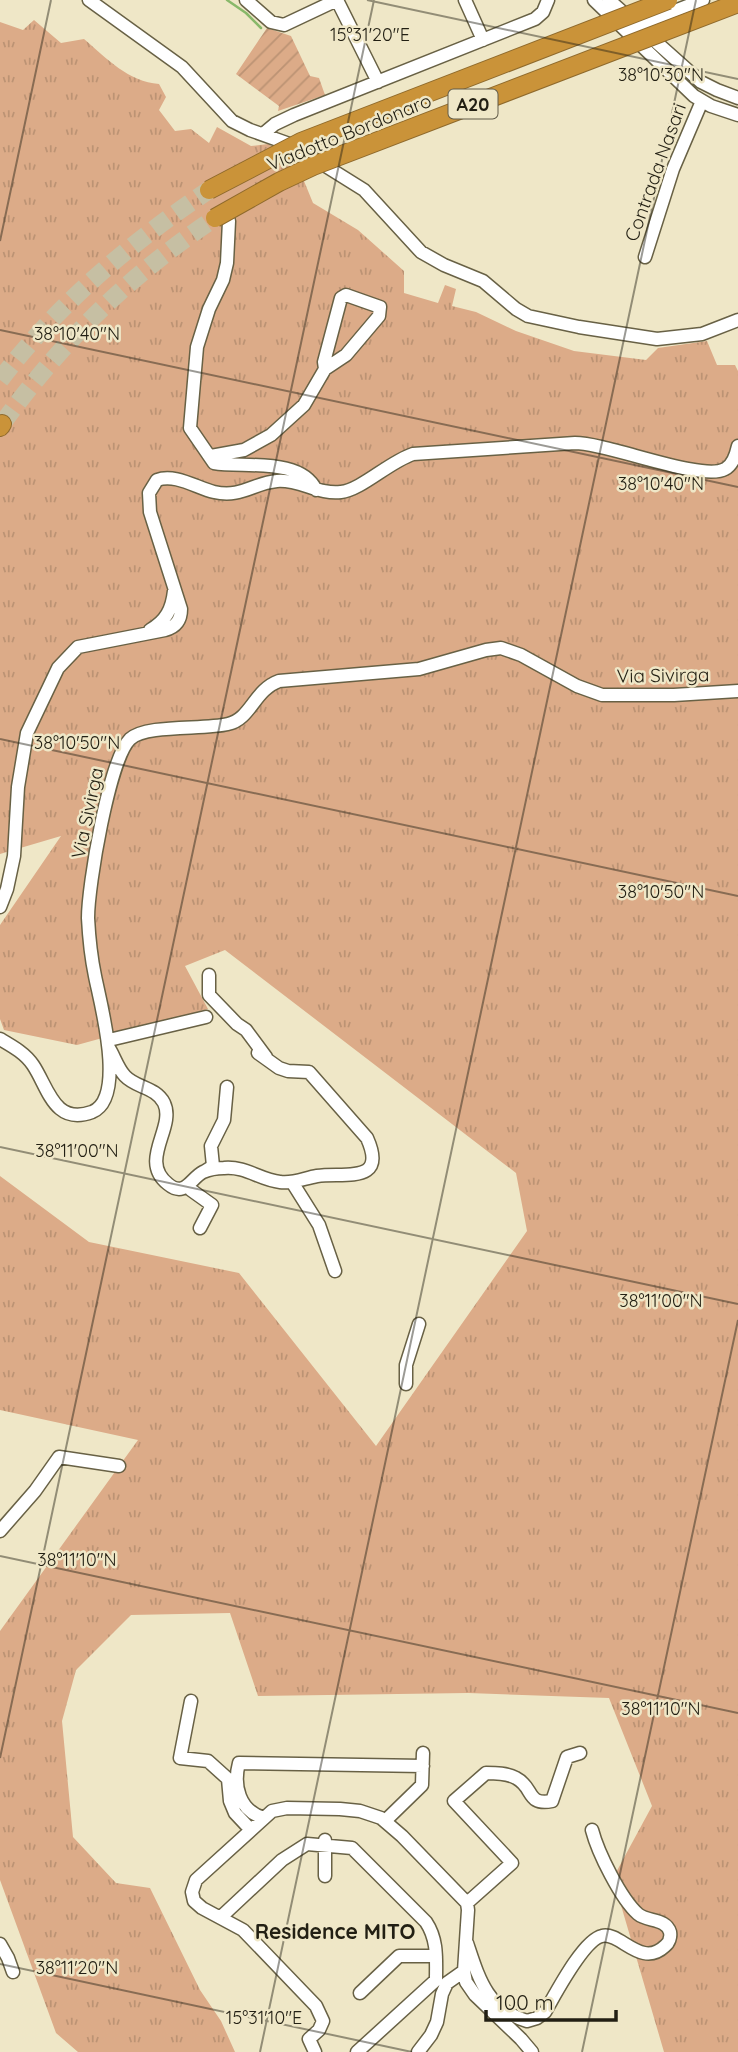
<svg xmlns="http://www.w3.org/2000/svg" width="738" height="2052" viewBox="0 0 738 2052" font-family="Quicksand,sans-serif">
<style>
.grass{fill:url(#grass-tufts)}
.garden{fill:url(#garden-furrows)}
.lines{fill:none;stroke-linecap:round;stroke-linejoin:round}
.stream{stroke:#88b869;stroke-width:2.5}
.highway-tunnel{stroke:#c6bfa3;stroke-width:18;stroke-dasharray:18 9;stroke-linecap:butt}
.minor-casing{stroke:#686145;stroke-width:15}
.highway-casing{stroke:#8f6a2c;stroke-width:20}
.minor{stroke:#fff;stroke-width:12}
.highway{stroke:#ca9339;stroke-width:18}
.highway-bridge-casing{stroke:#8f6a2c;stroke-width:20;stroke-linecap:butt}
.highway-bridge{stroke:#ca9339;stroke-width:18}
.ticks{fill:none;stroke:#221f13;stroke-width:2;stroke-opacity:0.45}
.labels{text-anchor:middle;dominant-baseline:central;stroke-width:5;stroke-linejoin:round;paint-order:stroke}
.shield{fill:#efe7c7;stroke:#605b49;stroke-width:2}
.shield-label{font-size:18px;font-weight:bold;fill:#221f13}
.street-label{font-size:19px;fill:#221f13;stroke:#efe7c7}
.neighbourhood-label{font-size:21px;font-weight:bold;fill:#221f13;stroke:#efe7c7}
.ticks-label{font-size:18px;text-anchor:middle;fill:#221f13;stroke:#efe7c7;stroke-width:5;stroke-linejoin:round;paint-order:stroke}
</style>
<defs>
<pattern id="grass-tufts" width="24" height="20" patternUnits="userSpaceOnUse" patternTransform="scale(1.75)"><rect width="24" height="20" fill="#dcab88"/><path d="M3 7l-1-3M5 7V3M7 7l1-3M15 17l-1-3M17 17v-4M19 17l1-3" fill="none" stroke="#bc9374"/></pattern>
<pattern id="garden-furrows" width="10" height="10" patternUnits="userSpaceOnUse" patternTransform="scale(1.75)"><rect width="10" height="10" fill="#dcab88"/><path d="M-1 1l2-2M0 10L10 0M9 11l2-2" fill="none" stroke="#bc9374"/></pattern>
</defs>
<rect width="100%" height="100%" fill="#efe7c7"/>
<path class="grass" d="M34,20L61,43L84,39C106,58 129,82 159,84L166,97L159,110L175,131L191,129L209,143L217,127L251,146L268,144L295,159L313,203L358,230L404,271V293L438,303L445,285L456,289L452,306L476,312L516,331L574,351L646,360L658,348L707,341L717,365H735L738,371V2052H664L613,1878L652,1806L609,1698L468,1693L258,1696L230,1613L131,1615L76,1670L62,1721L73,1837L116,1883L150,1888L200,1990L221,2021L235,2052H78L56,2033L0,1880V1631L138,1440L0,1410V1176L89,1242L239,1273L376,1446L527,1231L516,1173L225,950L185,966L208,1009L77,1045L4,1030L0,1019V925L61,836L0,854V22L23,30Z"/>
<path class="garden" d="M267,28L291,36L310,76L319,78L325,95L278,111L279,106L236,74Z"/>
<g class="lines">
<path class="stream" d="M227,0L246,13L261,28"/>
<path class="highway-tunnel" d="M0,380C58,304 130,243 209,190
M2,424C63,340 129,276 215,218"/>
<defs>
<path id="minor" d="M89,0L182,67L232,121L250,130L292,145L364,190L421,252L444,265L483,281L516,309L528,316L579,327L657,339L702,334L738,320
M246,0L271,22L284,25L337,0
M337,0L378,82
M465,0L483,40
M594,0L694,96L711,106L738,115
M609,0L701,82L717,90L738,98
M633,27L703,0
M263,134L275,124L294,115L535,19L543,12L548,0
M229,221L227,263L223,280L209,309L197,347L190,428L214,463C243,468 301,457 316,490
M645,257L673,169L702,101
M211,456L244,450L271,435L304,405L325,369L346,355L379,316L380,307L346,295L341,298L324,362L325,369
M150,630C166,621 172,609 174,591
M0,907L7,889L14,856L18,787L27,733L58,668L78,647L165,630C176,627 181,620 181,609L150,512L149,493L157,480C175,473 197,488 214,492C242,498 253,483 277,481C299,479 319,495 341,492C361,490 389,462 413,454L575,443C608,443 702,482 725,469C733,465 736,455 738,446
M209,975V995L237,1024L246,1030L266,1057
M0,1039C12,1046 25,1053 33,1065C48,1087 54,1126 92,1112C127,1098 100,1002 95,976C91,957 89,937 88,918C88,886 109,760 130,739C146,724 204,730 228,724C251,719 254,690 279,681L419,669L486,650L501,648L521,655L577,686L602,695H674L738,691
M109,1040L206,1017
M109,1048C114,1056 118,1069 125,1076C136,1088 156,1087 164,1103C176,1128 138,1160 168,1184C185,1198 191,1178 203,1172C210,1169 217,1168 224,1168C246,1166 260,1180 280,1182C293,1184 305,1178 317,1176C344,1172 388,1185 367,1138L309,1072L288,1071L279,1068L258,1053
M205,1171L213,1166L211,1146L224,1120L227,1087
M292,1182L319,1225L335,1271
M189,1186L191,1190L212,1205L200,1228
M406,1384V1365L419,1324
M0,1531L35,1491L59,1457L119,1466
M191,1701L180,1758L208,1761L228,1779L230,1801L235,1813L250,1829
M264,1818C239,1811 233,1785 239,1763L423,1766
M385,1821L422,1785L423,1753
M325,1876V1840
M467,1903L512,1863L454,1801L486,1773C496,1773 507,1773 516,1778C534,1787 526,1806 552,1801L567,1757L580,1753
M221,1917L282,1860L307,1844L352,1848L426,1922C438,1940 436,1959 436,1980L357,2052
M467,1943C479,1979 487,2009 527,2021L537,2018L545,2012C555,1995 583,1940 602,1936C620,1931 641,1969 665,1946C669,1943 671,1937 670,1932C666,1918 647,1922 638,1914C621,1899 598,1853 592,1830
M0,1944L8,1958L13,1972
M360,1993L399,1956H436
M315,2052L309,2039L319,2030L323,2021L316,2006L243,1930L202,1908L194,1901L192,1892L196,1880L272,1811L287,1808L340,1809L360,1811L381,1818L402,1836L467,1903L468,1910L464,1971L466,1982L475,1995L521,2039L532,2052
M418,2052L431,2035L437,2022L442,1994L447,1983L464,1971"/>
<path id="highway" d="M0,427L2,424"/>
</defs>
<use href="#minor" class="minor-casing"/>
<use href="#highway" class="highway-casing"/>
<use href="#minor" class="minor"/>
<use href="#highway" class="highway"/>
<defs>
<path id="highway-bridge" d="M209,190L301,142L668,0
M215,218L279,182L313,166L738,3"/>
</defs>
<use href="#highway-bridge" class="highway-bridge-casing"/>
<use href="#highway-bridge" class="highway-bridge"/>
</g>
<path class="ticks" d="M367,0L738,79M0,241L51,0M0,330L738,487M0,739L738,896M0,1147L738,1304M0,1556L738,1713M0,1758L374,0M0,1964L412,2052M260,2052L696,0M582,2052L738,1320"/>
<g class="labels">
<rect class="shield" x="448.5" y="89.5" width="49" height="29" rx="5"/>
<g class="shield-label">
<text x="473" y="104">A20</text>
</g>
<g class="street-label">
<text transform="translate(349 132) rotate(-22)">Viadotto Bordonaro</text>
<text transform="translate(655 172) rotate(-70)">Contrada Nasari</text>
<text transform="translate(663 675) rotate(-1)">Via Sivirga</text>
<text transform="translate(87 813) rotate(-78)">Via Sivirga</text>
</g>
<g class="neighbourhood-label">
<text x="335" y="1931">Residence MITO</text>
</g>
</g>
<g class="ticks-label">
<text x="370" y="41">15°31'20"E</text>
<text x="661" y="81">38°10'30"N</text>
<text x="77" y="340">38°10'40"N</text>
<text x="661" y="490">38°10'40"N</text>
<text x="77" y="749">38°10'50"N</text>
<text x="661" y="898">38°10'50"N</text>
<text x="77" y="1157">38°11'00"N</text>
<text x="661" y="1307">38°11'00"N</text>
<text x="77" y="1566">38°11'10"N</text>
<text x="661" y="1715">38°11'10"N</text>
<text x="77" y="1974">38°11'20"N</text>
<text x="264" y="2024">15°31'10"E</text>
</g>
<path d="M486 2010v10h130v-10" fill="none" stroke="#221f13" stroke-width="3.5"/>
<text x="496" y="2010" font-size="21" fill="#221f13" stroke="#efe7c7" stroke-width="5" paint-order="stroke">100 m</text>
</svg>
